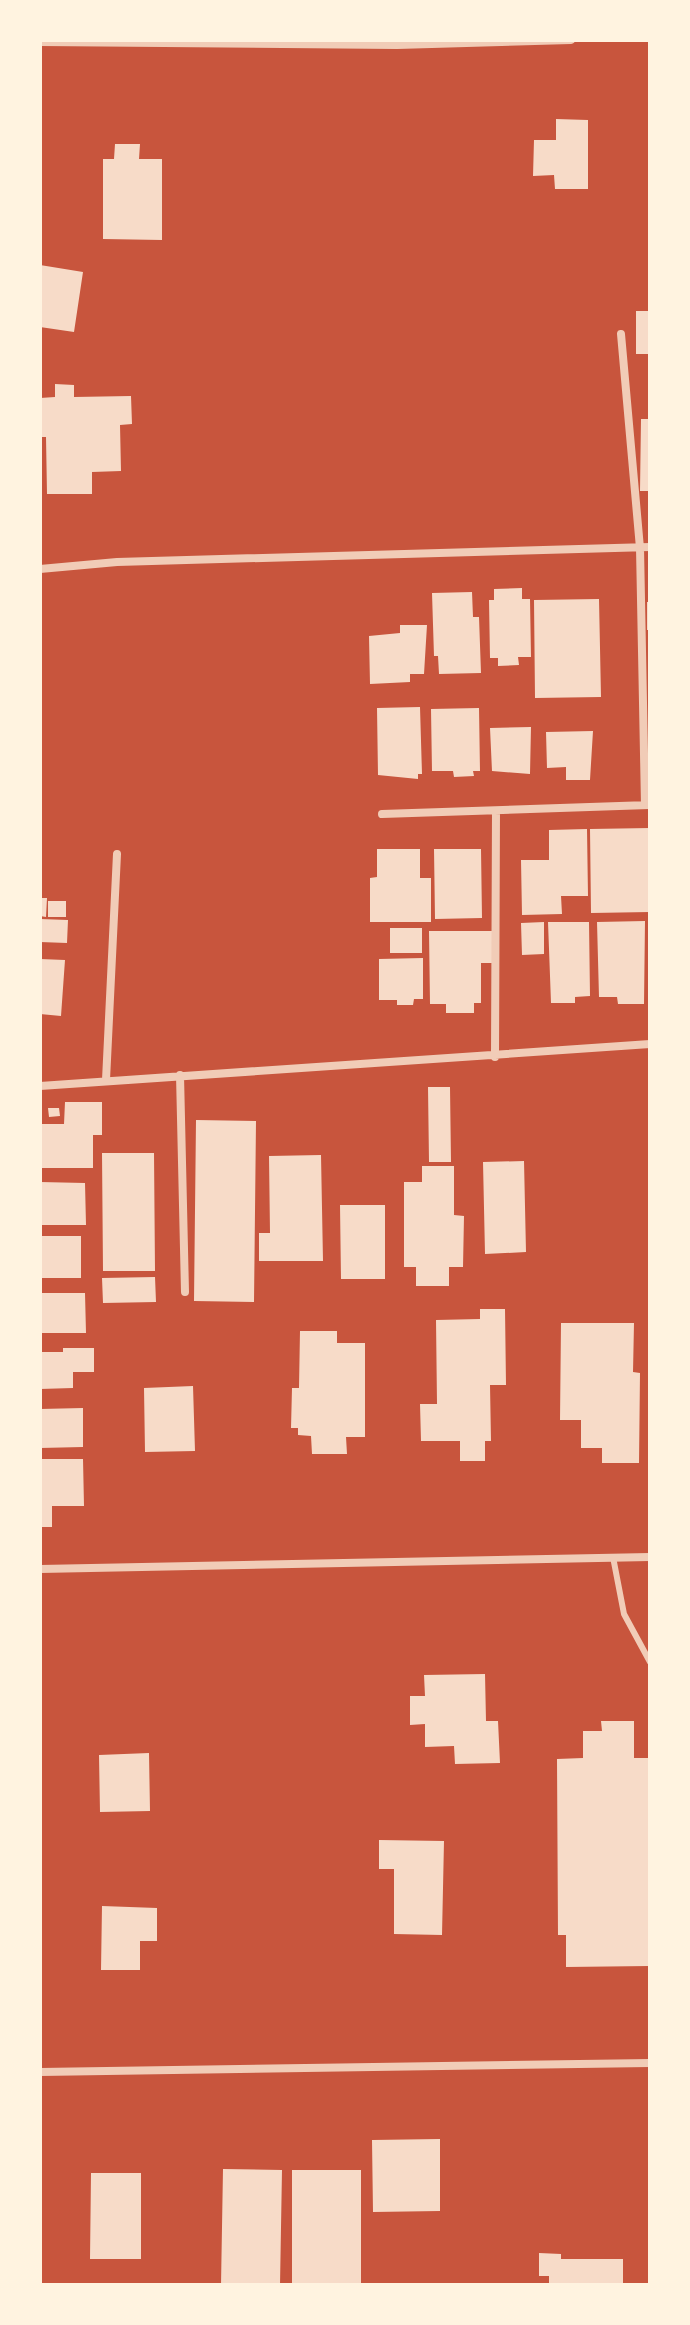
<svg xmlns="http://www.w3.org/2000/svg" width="690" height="2325" viewBox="0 0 690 2325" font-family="Ubuntu,sans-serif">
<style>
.building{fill:#f7dbc8}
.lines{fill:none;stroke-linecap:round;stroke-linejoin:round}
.service{stroke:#f1ccb7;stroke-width:6}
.minor{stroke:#f1ccb7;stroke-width:8}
</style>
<rect width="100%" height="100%" fill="#c8553d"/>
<path class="building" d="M556,119L588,120V189H555L554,175L533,176L534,140H556Z
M115,144H140L139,159H162V240L103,239V159H114Z
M40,265L83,272L74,332L40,327Z
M636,311H650V354H636Z
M55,384L74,385V397L131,396L132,424L120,425L121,471L92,472V494H47L46,437H40V398L55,397Z
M641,419H650V491H640Z
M522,588V599H530L531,657H518L519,665L498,666V658H490L489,600H494V589Z
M472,592L473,617H479L481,673L439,674L438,656H434L432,593Z
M599,599L601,697L535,698L534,600Z
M647,602H650V630H647Z
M400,625H427L424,674H410V682L370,684L369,636L400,633Z
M420,707L422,774H418V779L378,775L377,708Z
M479,708L480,771H473L474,776L454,777L453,771H432L431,709Z
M531,727L530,774L492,771L490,728Z
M593,731L590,780H566V767L547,768L546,732Z
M650,828V912L591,913L590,829Z
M587,829L588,896H561L562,914L522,915L521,860H549V830Z
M377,849H420V878H431V922H370V878L377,877Z
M434,849H481L482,918L435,919Z
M40,898H47L46,917L40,916Z
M48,901H66V917H48Z
M40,919L68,920L67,943L40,942Z
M645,921L644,1004H618L617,997H599L597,922Z
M544,922V954L522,955L521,923Z
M548,922H589L590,996L575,997V1003H551Z
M390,928H422V953H390Z
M429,931H493L494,963H481V1003H474V1013H446V1004H430Z
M423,958V999H414L413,1005H397V1000H379V959Z
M40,959L65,960L61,1016L40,1014Z
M428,1087H450L451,1162H429Z
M65,1102H102V1135H93V1168H40V1124H64Z
M48,1108H59L60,1116L49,1117Z
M196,1120L256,1121L254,1302L194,1301Z
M102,1153H154L155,1271H103Z
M321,1155L323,1261H259V1233H270L269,1156Z
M524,1161L526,1252L485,1254L483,1162Z
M422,1166H454V1215L464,1216L463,1267H449V1286H416V1267H404V1182H422Z
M40,1182L85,1183L86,1225H40Z
M340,1205H385V1279H341Z
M40,1236H81V1278H40Z
M155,1277L156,1302L103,1303L102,1278Z
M40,1293H85L86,1333H40Z
M480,1309H505L506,1385H490L491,1441H485V1461H460V1441H421L420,1404H437L436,1320L480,1319Z
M561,1323H634L633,1372L640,1373L639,1463H602V1448H581V1420H560Z
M300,1331H337V1343H365V1437H346L347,1454H312L311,1436L298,1435V1428H291L292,1388H299Z
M63,1348H94V1372H73V1388L40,1389V1352H63Z
M193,1386L195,1451L145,1452L144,1388Z
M83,1408V1447L40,1448V1409Z
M40,1459H83L84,1506H52V1527H40Z
M485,1674L486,1721H498L500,1763L455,1764L454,1746L425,1747V1724L410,1725V1696H425L424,1675Z
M601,1721H634V1758H650V1966L566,1967V1935H558L557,1759L583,1758V1731H602Z
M149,1753L150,1811L100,1812L99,1755Z
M379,1840L444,1841L442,1935L394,1934V1869H379Z
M102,1906L157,1908V1941H140V1970H101Z
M440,2139V2211L373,2212L372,2140Z
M223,2169L282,2170L280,2285H221Z
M292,2170H361V2285H292Z
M91,2173H141V2259H90Z
M539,2253L561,2254V2259H623V2285H549V2276H539Z"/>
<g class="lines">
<path class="service" d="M613,1557L624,1614L650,1662"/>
<path class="minor" d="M40,42L397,45L571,40
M621,334L640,548L645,805
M40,569L117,562L650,547
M382,814L649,805
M495,1057L496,811
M180,1075L185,1292
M106,1080L117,854
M40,1086L650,1044
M40,1569L650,1557
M40,2072L650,2063"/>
</g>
<rect width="690" height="2325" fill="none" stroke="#fff3e0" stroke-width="84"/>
</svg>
